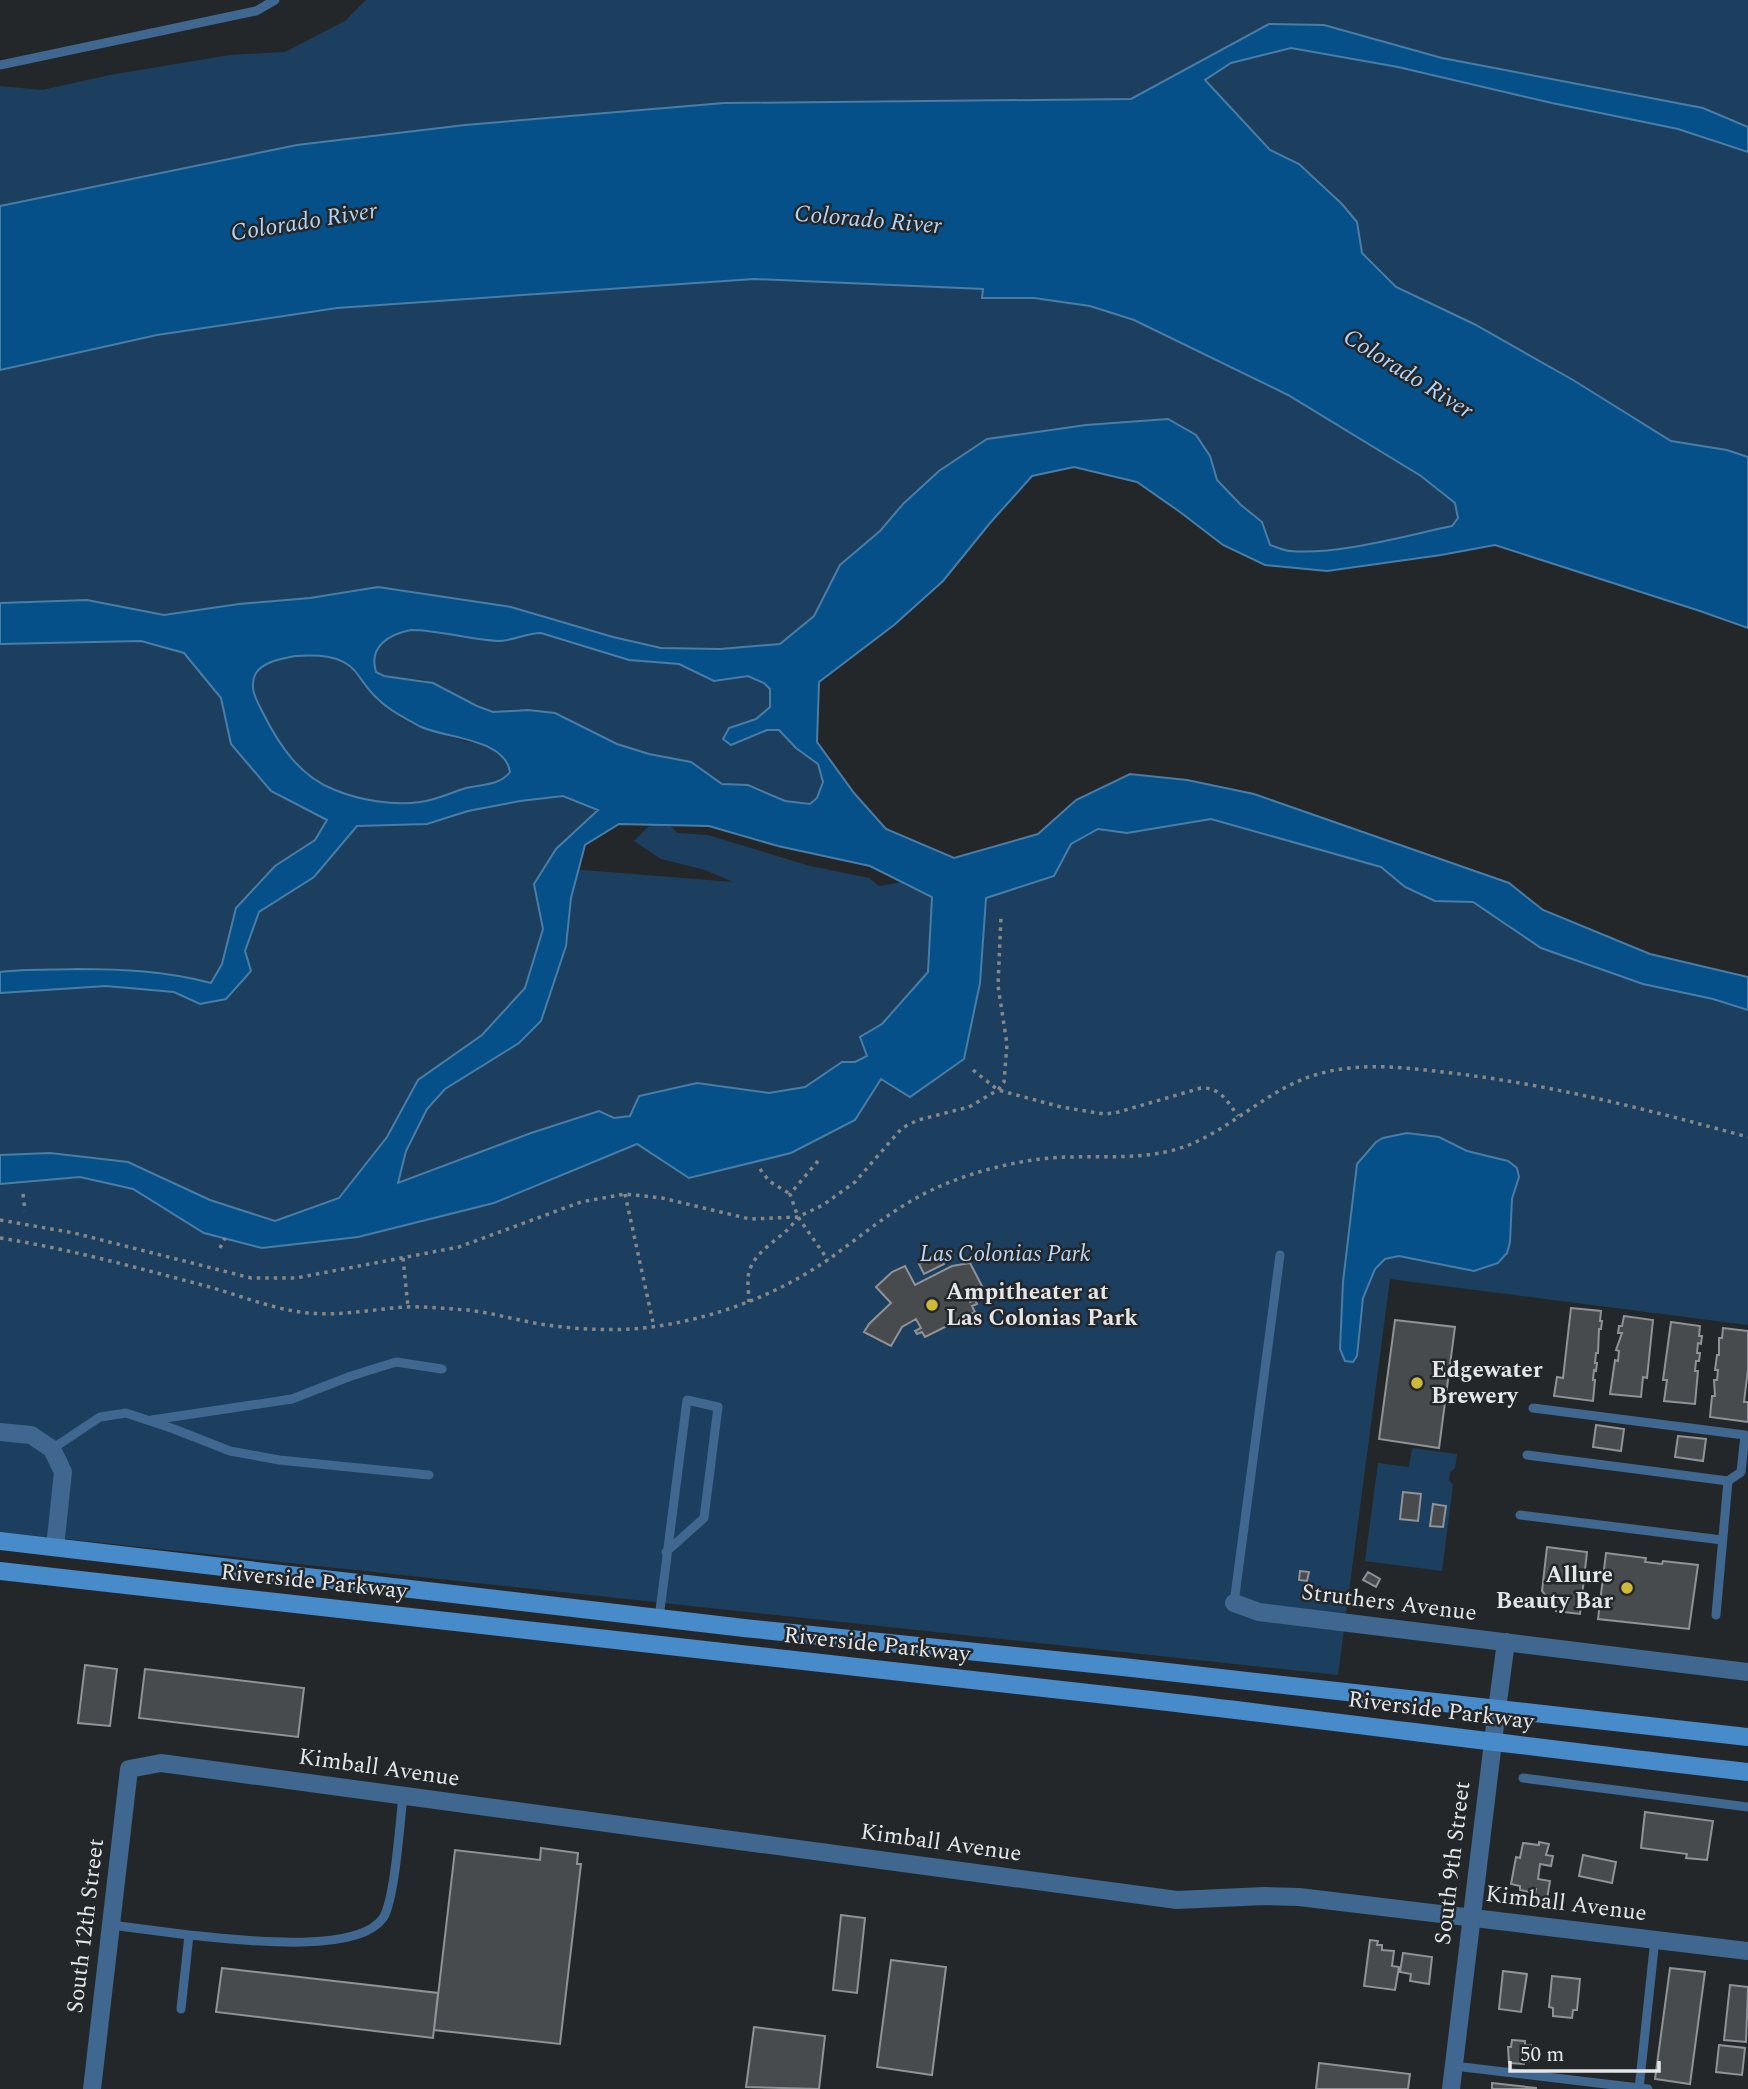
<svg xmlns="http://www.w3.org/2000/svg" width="1748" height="2089" viewBox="0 0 1748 2089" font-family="Spectral,serif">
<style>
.green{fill:#1c3f60}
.water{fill:#06508a;stroke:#497da6;stroke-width:2;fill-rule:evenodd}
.building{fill:#484b4e;stroke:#8f9296;stroke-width:2}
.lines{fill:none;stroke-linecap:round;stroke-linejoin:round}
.path{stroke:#85888a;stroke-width:3.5;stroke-dasharray:3.5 5;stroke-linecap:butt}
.service{stroke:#3f678f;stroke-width:9}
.minor{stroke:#3f678f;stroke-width:18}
.tertiary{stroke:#3f678f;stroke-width:18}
.secondary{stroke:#488bcb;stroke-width:18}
.poi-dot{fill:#ceb938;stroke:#242729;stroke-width:2.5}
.labels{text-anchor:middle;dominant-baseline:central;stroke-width:5;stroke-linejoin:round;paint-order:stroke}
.park-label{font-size:23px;font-style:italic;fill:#b8d8fa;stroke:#242729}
.poi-label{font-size:23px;font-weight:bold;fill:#e4e6e8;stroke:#242729;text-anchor:start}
.street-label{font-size:23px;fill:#e4e6e8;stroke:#242729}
.water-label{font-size:24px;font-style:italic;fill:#b2d3f4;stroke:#242729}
</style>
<rect width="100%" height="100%" fill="#242729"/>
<path class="green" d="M366,0H1748V127L1703,108L1442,58L1324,25L1269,24L1132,99L724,103L465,125L297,145L0,206V86L42,90L110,75L230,55L285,52L345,21Z
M1291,48L1398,67L1552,103L1678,129L1748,152V457L1727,450L1671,441L1573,381L1474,324L1396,287L1362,253L1357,222L1342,204L1299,164L1270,150L1204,80L1231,63Z
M754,279L984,289L983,298H1034L1090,306L1134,320L1288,395L1421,476L1455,503L1458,518L1453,526C1404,536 1340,555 1291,551C1284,551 1277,547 1270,545L1262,522L1241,505L1217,480L1210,456L939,471L903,504L880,531L840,565L814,616L780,644L720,649L661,648L613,637L511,607L310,598L239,604L164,615L87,600L0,603V370L157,335L337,308Z
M411,630L515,639L532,633H541L629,660L679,664L704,676L722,681L740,676H748L764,683L770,689V707L756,719L729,728L731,745L767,730H779L796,748L817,764L823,782L817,798L810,804L785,801L757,787L722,784L691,762L649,754L617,744L547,711L493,712L424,680L384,676L376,672C368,646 390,634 411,630Z
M141,640L184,653L221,698L231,744L401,824L427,823L468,811L520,801L563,796L598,809L556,849L545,867L733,882L705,870L661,859L634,841L650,825H669L678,833L708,835L810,866L869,878L879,886L1014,863L1071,844L1098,829L1127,833L1211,819L1381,867L1405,887L1435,901L1473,902L1541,948L1643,984L1713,999L1748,1010V1325L1390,1279L1338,1675L0,1532V644Z
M295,656C360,653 349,676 391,711C411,727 441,734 465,741C485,746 506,748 510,772C499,786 482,784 466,788C451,793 436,800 420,802C394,806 359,800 335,791C301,778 279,744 263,713C257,701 248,686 256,673C264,661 282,659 295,656Z
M1412,1448L1457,1454L1455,1468L1450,1472L1449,1480L1453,1485L1442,1571L1365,1561L1378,1463L1409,1467Z"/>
<path class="water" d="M1269,24L1324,25L1442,58L1703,108L1748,127V152L1678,129L1552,103L1398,67L1291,48L1231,63L1205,80L1270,150L1299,164L1342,204L1357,222L1362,253L1396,287L1474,324L1573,380L1671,441L1727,450L1748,457V628L1700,611L1495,545L1441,555L1327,571L1265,565L1223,545L1180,512L1137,482L1074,467L1032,476L990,523L943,581L894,625L819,682L817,742L854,793L886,829L954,858L1038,834L1076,800L1130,774L1187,780L1254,794L1509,883L1543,910L1650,954L1748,977V1010L1713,999L1643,984L1541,948L1473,902L1435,901L1405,887L1381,867L1211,819L1127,833L1098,829L1071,844L1054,876L986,898L980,983L964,1059L910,1097L881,1079L855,1120L791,1153L689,1178L637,1144L494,1203L358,1237L262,1248L204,1233L133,1189L80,1177L0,1184V1155L50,1153L128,1162L210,1200L275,1221L339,1198L387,1137L418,1080L482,1035L525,988L543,929L534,884L556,849L598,810L563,796L520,801L468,811L427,824L357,826L314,877L259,912L245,951L251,971L226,999L200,1004L174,992L106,986L0,993V972C25,969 51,970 76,969C123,969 166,971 211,983L222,964L236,908L275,866L315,840L327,820L271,791L231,744L221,698L184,653L141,641L0,644V603L87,600L164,615L239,604L310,598L378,587L511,607L613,637L661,648L720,649L780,644L814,616L840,565L880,531L903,504L939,471L987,439L1086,425L1168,419L1196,435L1210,456L1217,480L1241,505L1262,522L1270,545C1277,547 1284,551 1291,551C1339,555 1404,536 1452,526L1458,518L1455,503L1421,476L1288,395L1134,320L1090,306L1034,298H982L983,289L754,279L337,308L157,335L0,370V206L297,145L465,125L724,103L1131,99ZM411,630C441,630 469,640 498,641C513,641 526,633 541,633L629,660L679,664L714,681L748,676L764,683L770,689V707L756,719L729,728L723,739L731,745L767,730H779L796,748L818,764L823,782L817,798L810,804L785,801L748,785L722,784L691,762L649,754L617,744L555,713L528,710L493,712L477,706L433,683L384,676L376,672C368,646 390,634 411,630ZM295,656C316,655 340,654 355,671C363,681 369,692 379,700C391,712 405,718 419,726C446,739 505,738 510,772C499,786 482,784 466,788C450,793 436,800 420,802C394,806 359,800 335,790C300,777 279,745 263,713C257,701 248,687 256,673C264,661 282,659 295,656ZM619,824L709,826L778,846L870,866L932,897L928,972L882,1024L860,1037L867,1056L855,1062H842L805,1087L769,1093L697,1083L639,1096L630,1116L614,1118L599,1111L531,1133L398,1183L406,1151L427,1109L445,1089L519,1043L541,1021L566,946L571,898L585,845Z
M1407,1133L1439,1137L1467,1151L1508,1161L1517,1168L1519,1177L1512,1199L1510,1242L1507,1253L1498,1263L1474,1271L1399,1256L1385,1259L1375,1269L1363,1298L1357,1356L1353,1362L1345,1361L1340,1349L1343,1282L1357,1164L1376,1142L1383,1138Z"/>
<path class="building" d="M939,1254L944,1264L924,1274L919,1264Z
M970,1263L982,1286L965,1294L970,1302L975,1300L977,1304L972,1306L975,1312L925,1337L922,1332L917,1334L915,1331L921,1328L916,1319L902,1327L891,1346L864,1332L869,1324L891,1303L876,1287L892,1272L905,1266L915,1285L952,1266Z
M1571,1308L1601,1311L1600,1321H1602L1601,1329H1599L1598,1353H1596L1595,1363H1597L1596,1371L1594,1370L1593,1380H1595L1593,1401L1554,1396L1557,1377L1563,1378Z
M1624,1316L1653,1320L1647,1378L1643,1377L1641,1397L1610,1394L1615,1360L1618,1361L1619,1351L1616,1350L1622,1333H1618L1619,1326H1622Z
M1395,1320L1455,1327L1439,1448L1379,1439Z
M1671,1322L1700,1326L1699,1336H1702L1701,1344L1698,1343L1697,1353H1700L1699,1361H1696L1695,1371H1698L1695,1404L1664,1401L1667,1380H1663Z
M1723,1328L1748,1331V1369L1744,1402H1748V1422L1710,1417L1712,1396H1715L1714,1380H1717L1718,1370H1715L1717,1355H1719V1338H1722Z
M1596,1425L1624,1429L1621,1451L1593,1447Z
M1678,1436L1706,1439L1703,1461L1675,1457Z
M1403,1492L1421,1494L1418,1521L1400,1519Z
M1433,1504L1446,1506L1443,1527L1430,1526Z
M1547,1547L1587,1552L1580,1614L1556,1611V1608L1542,1591Z
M1606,1553L1646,1558L1645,1562L1662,1564L1663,1561L1698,1565L1689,1629L1598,1619Z
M1300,1571L1309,1572L1307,1581L1299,1580Z
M1368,1572L1380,1579L1376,1587L1363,1580Z
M85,1665L117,1669L110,1726L78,1723Z
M145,1669L304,1688L298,1737L139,1718Z
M1645,1812L1713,1821L1707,1860L1686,1858L1687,1854L1641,1848Z
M1539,1842L1549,1844L1546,1855L1553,1856L1551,1866L1540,1864L1538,1879L1550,1881L1547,1899L1534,1897L1536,1889L1531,1888L1530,1892L1520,1890V1886L1511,1884L1516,1857L1520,1858L1523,1843L1539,1845Z
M541,1848L578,1853L577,1864H581L560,2044L434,2030L455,1850L540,1860Z
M1583,1855L1616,1862L1612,1883L1579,1876Z
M841,1915L865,1918L857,1993L833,1990Z
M1370,1940L1378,1941L1377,1945H1382V1950L1394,1951L1392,1966L1399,1967L1395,1990L1364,1986Z
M1403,1953L1432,1957L1429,1984L1410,1981L1411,1974L1400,1972Z
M891,1960L946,1967L932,2075L877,2067Z
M222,1968L438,1993L433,2038L216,2012Z
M1670,1968L1705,1972L1690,2084L1655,2079Z
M1503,1971L1527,1974L1521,2012L1499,2009Z
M1552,1976L1580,1979L1577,2010H1573L1572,2018L1553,2016V2008L1549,2007Z
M1730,1985L1748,1987L1746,2042L1724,2040Z
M754,2027L825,2036L819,2089L746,2087Z
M1512,2040L1525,2041V2045H1531L1529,2061L1524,2060V2064L1509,2063L1508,2047H1511Z
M1719,2045L1745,2048L1742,2075L1716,2072Z
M1319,2063L1410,2074L1408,2089H1316Z
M1492,2083L1536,2088V2089H1492Z"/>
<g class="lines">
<path class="path" d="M973,1070L998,1090L1061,1107L1104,1114L1115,1113L1201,1088C1220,1087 1228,1102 1238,1116
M818,1161L790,1194L798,1217L828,1260
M760,1169L769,1181L790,1194
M23,1194L25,1211
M625,1194L654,1327
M0,1220L74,1233L251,1278H296L459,1247L581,1202L625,1194L662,1198L750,1219L798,1217L823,1205L855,1182L902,1128L918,1120L969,1107L998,1090L1004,1082L1007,1044L998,986L1001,916
M0,1238C70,1249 138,1268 206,1286C235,1294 265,1306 294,1311C331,1318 367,1310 404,1307C425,1306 447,1309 468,1310C493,1313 516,1320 540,1324C580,1330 620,1332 659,1326C721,1316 778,1294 829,1259C864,1234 896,1206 936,1188C976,1170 1025,1158 1069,1157C1104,1156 1136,1159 1170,1151C1224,1138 1262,1091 1315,1075C1357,1062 1400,1067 1443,1072C1550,1084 1645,1109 1748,1137
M220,1248L225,1238
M403,1258L408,1307
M749,1302C749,1292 746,1279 750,1269C758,1247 786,1237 798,1217"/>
<path class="service" d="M0,65L256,11L275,0
M1533,1408L1745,1435L1741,1472L1728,1481L1716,1615
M152,1420L292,1399L351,1376L396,1362L442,1369
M52,1449L100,1417L126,1413L174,1429L230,1451L279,1460L429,1475
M1527,1455L1728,1481
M1520,1515L1722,1540
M1234,1603L1280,1255
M659,1618L687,1400L718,1407L704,1518L666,1552
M1523,1778L1748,1807
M111,1925L189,1935L181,2009
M189,1935C231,1939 357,1956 383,1918C395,1900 400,1821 403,1796
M1454,2066L1648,2089
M1639,2089L1655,1939"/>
<path class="minor" d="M0,1432L31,1435L52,1449L63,1472L55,1547
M1234,1603L1259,1612L1748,1672
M1497,1709L1506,1642
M92,2089L129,1769L161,1763L1177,1900L1264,1896L1299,1897L1748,1951"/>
<path class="tertiary" d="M1451,2089L1497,1709"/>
<path class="secondary" d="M0,1541L744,1628L1123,1667L1748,1737
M0,1571C384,1615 767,1656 1151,1700C1350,1723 1549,1750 1748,1772"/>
</g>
<g class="poi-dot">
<circle cx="932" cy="1305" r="7"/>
<circle cx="1417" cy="1383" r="7"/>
<circle cx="1627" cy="1588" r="7"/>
</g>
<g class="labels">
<g class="park-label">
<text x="1005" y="1254">Las Colonias Park</text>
</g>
<g class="poi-label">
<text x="946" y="1292">Ampitheater at<tspan x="946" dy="26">Las Colonias Park</tspan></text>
<text x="1431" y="1370">Edgewater<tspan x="1431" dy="26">Brewery</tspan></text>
<text x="1613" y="1575" text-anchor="end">Allure<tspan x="1613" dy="26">Beauty Bar</tspan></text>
</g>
<g class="street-label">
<text transform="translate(314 1582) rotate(6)">Riverside Parkway</text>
<text transform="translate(1389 1603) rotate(7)">Struthers Avenue</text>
<text transform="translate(877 1645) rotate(6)">Riverside Parkway</text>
<text transform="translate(1441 1711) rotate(7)">Riverside Parkway</text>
<text transform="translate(379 1768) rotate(8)">Kimball Avenue</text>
<text transform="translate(941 1843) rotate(8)">Kimball Avenue</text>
<text transform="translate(1453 1863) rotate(-83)">South 9th Street</text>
<text transform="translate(1566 1904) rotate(7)">Kimball Avenue</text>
<text transform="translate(86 1926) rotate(-83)">South 12th Street</text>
</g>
<g class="water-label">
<text transform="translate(868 220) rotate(5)">Colorado River</text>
<text transform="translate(304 222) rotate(-9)">Colorado River</text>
<text transform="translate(1408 374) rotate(32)">Colorado River</text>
</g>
</g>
<path d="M1510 2061v10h149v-10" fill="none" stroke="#e4e6e8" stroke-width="3.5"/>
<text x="1520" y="2061" font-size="21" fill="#e4e6e8" stroke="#242729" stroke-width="5" paint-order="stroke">50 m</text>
</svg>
